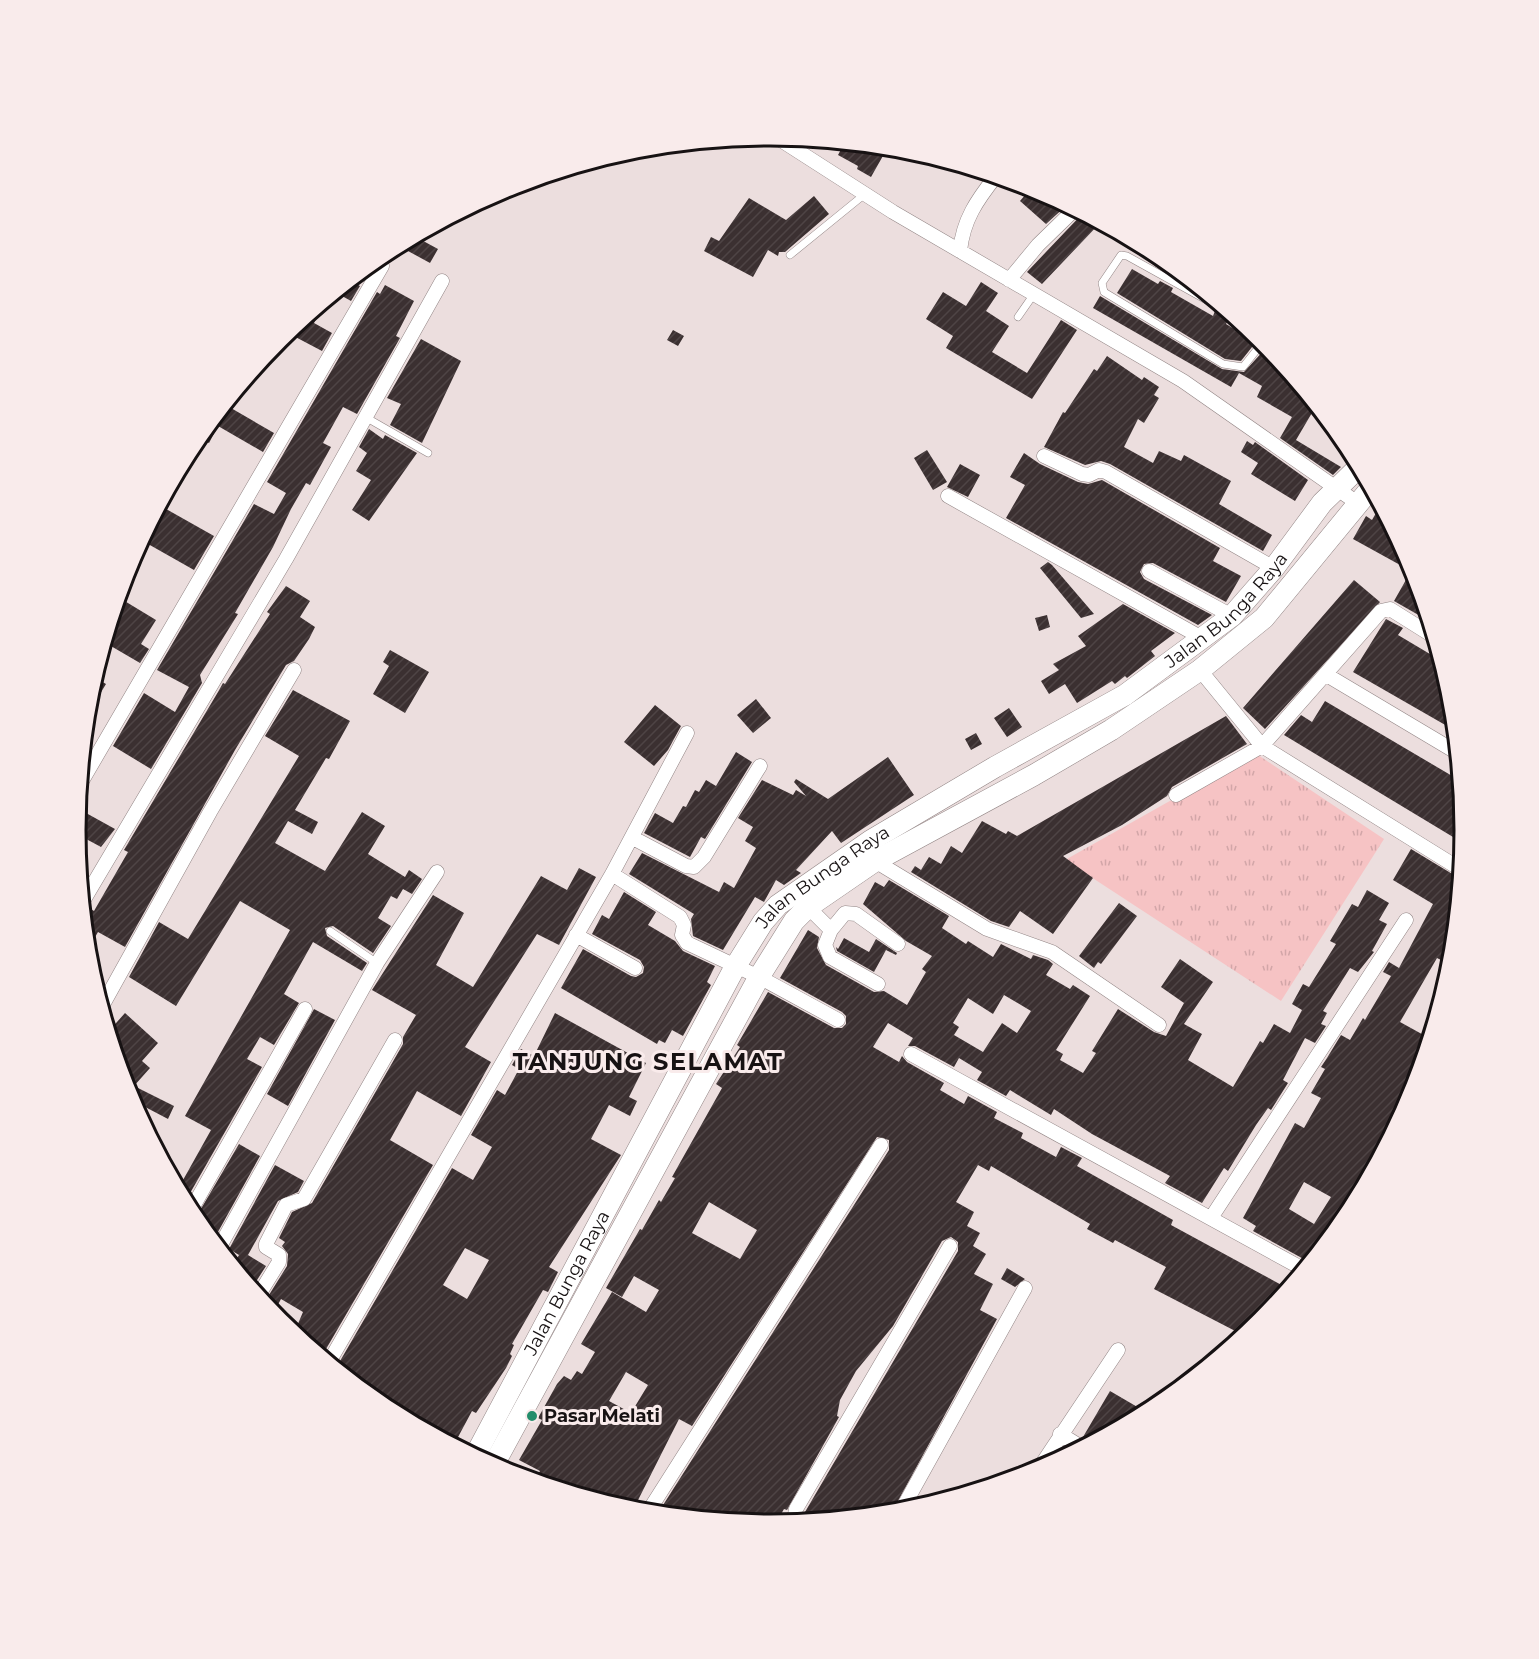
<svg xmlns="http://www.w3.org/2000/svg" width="1539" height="1659" viewBox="0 0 1539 1659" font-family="Montserrat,sans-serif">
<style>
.grass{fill:url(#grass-tufts)}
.building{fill:url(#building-hatch);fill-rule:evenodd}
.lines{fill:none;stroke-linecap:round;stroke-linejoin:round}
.lane-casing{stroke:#918484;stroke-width:8}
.street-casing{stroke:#918484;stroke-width:15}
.primary-casing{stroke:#918484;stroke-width:22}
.lane{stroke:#fff;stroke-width:7}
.street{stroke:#fff;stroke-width:14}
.primary{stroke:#fff;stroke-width:21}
.poi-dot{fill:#238d6b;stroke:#f9ebeb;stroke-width:2}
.labels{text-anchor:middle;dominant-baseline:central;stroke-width:6;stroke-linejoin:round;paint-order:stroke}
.street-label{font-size:18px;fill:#171213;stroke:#f9ebeb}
.poi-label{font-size:18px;font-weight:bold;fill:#171213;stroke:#f9ebeb;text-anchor:start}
.district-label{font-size:24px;font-weight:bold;letter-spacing:1.5px;fill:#171213;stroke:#f9ebeb}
.rim{fill:none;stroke:#171213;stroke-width:3}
</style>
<defs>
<pattern id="grass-tufts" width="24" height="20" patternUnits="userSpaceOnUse" patternTransform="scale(1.5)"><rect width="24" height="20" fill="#f6c3c4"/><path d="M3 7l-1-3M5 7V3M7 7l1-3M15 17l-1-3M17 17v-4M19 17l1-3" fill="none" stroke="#d2a6a8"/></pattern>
<pattern id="building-hatch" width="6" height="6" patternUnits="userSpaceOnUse" patternTransform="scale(1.5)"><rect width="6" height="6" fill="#3b3031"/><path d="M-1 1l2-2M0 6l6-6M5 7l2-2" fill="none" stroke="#4e4445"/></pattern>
</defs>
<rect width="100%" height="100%" fill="#ecdede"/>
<path class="grass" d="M1255,753L1384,839L1281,1001L1065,860Z"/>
<path class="building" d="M845,142L888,147L871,177L857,169L858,166L838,155Z
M1032,187L1067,205L1046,224L1020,201Z
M814,196L829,214L785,252H779L778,256L768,250L753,277L704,251L711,237L719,241L749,198L786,220Z
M1083,213L1100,223L1042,284L1027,272Z
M414,236L438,249L430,263L397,245Z
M1132,269L1158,284L1160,281L1173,288L1171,292L1213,316L1215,311L1230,318L1226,324L1256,342L1241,361L1225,359L1117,293Z
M349,280L360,286L351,301L335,292Z
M981,282L998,293L986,311L1009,326L992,352L1027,373L1061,320L1077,330L1032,399L946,348L953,336L926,319L943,292L966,306Z
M385,285L414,301L396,336L400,338L357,414L343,407L323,443L331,447L310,485L306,483L291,509L273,547L235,613L238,614L200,675L202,683L151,769L113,746L144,693L175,712L189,687L157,670L254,504L274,514L286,493L267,482L377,292L380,294Z
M1100,296L1222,369L1244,372L1266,348L1271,351L1316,406L1296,440L1341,467L1333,475L1280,438L1292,417L1257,397L1262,386L1239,373L1231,387L1093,308Z
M326,299L314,323L332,333L322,351L286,332Z
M673,330L684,336L678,346L667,340Z
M421,339L461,361L422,443L390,425L401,404L387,398Z
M1107,356L1142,380L1144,377L1159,387L1154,395L1159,398L1144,423L1138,419L1124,447L1153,463L1159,451L1181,461L1184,455L1231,481L1219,504L1272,535L1263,551L1110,464L1101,461L1085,465L1044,447L1063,412L1065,413L1094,369L1097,371Z
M224,404L274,433L263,452L218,426L209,443L198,437Z
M369,429L383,439L385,435L417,453L369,521L352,510L371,480L356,471L367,453L359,447Z
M1247,441L1253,445L1255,442L1308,480L1295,501L1251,474L1258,463L1241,452Z
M927,450L947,482L933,490L914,458Z
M1024,453L1040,464L1078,482L1088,484L1102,480L1220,548L1213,561L1241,576L1226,602L1153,563L1144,564L1140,572L1144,579L1212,615L1198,625L1006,518L1025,485L1010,477Z
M960,464L980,475L968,497L947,487Z
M159,505L214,536L194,570L141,540Z
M1380,506L1411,564L1429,621L1394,601L1411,571L1353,539L1366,516L1372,520Z
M1048,562L1052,565L1094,614L1081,618L1040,568Z
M1354,580L1380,602L1265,729L1243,708Z
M286,586L310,601L300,617L315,627L309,639L294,661L286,665L235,750L125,947L98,932L87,951L83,912L89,908L94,911L128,852L124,850L218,692L223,683L225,684L270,614L267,612Z
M118,597L156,620L141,644L149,649L140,663L104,642Z
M1123,604L1175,633L1151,651L1155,656L1127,678L1125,676L1115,684L1112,681L1077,703L1065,684L1049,694L1041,681L1059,670L1053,664L1086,646L1078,636Z
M1047,615L1050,627L1039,631L1035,618Z
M1386,619L1403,628L1398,635L1440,660L1451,694L1454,730L1353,672Z
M390,650L429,672L405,713L373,694L389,666L383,662Z
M94,677L106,684L100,694L90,689Z
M293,690L350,721L329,759L326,758L295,810L318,822L312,834L288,821L275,843L325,871L362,812L385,826L368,854L405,877L409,870L422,879L412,894L403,889L397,899L391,896L378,918L391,926L373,953L333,926L325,928L327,936L367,963L362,971L313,942L284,994L299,1003L274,1045L260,1037L247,1059L262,1067L185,1202L178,1189L211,1130L185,1116L290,930L240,901L176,1006L129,977L159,922L188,939L299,756L265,736Z
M756,699L771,718L753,733L737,715Z
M1325,701L1459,780L1464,830L1463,843L1284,735L1301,715L1312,722Z
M655,705L681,726L668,750L654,766L624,742Z
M1009,708L1022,727L1007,737L994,718Z
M1226,716L1247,744L1172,787L1167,796L1122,825L1063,856L1093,878L1053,934L1020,911L1009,927L991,921L911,872L915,866L921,870L929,857L941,864L951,846L962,853L982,821L1006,834L1008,831L1017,836Z
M976,733L982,744L971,750L965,739Z
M736,752L752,762L705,839L701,837L690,857L644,833L655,813L673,823L683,806L686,807L695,790L699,792L706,780L716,786Z
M888,757L914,795L841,843L832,831L796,870L801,873L784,885L776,880L764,902L755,897L723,950L693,936L691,919L694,914L629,874L642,853L719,892L724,882L734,888L756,848L745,841L753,827L738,818L762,780L793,795L796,790L806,796L794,782L796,779L828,799Z
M77,808L115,829L101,847L75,833Z
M1411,849L1459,878L1451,965L1437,958L1400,1022L1429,1038L1411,1096L1354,1202L1352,1201L1328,1239L1309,1262L1253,1231L1256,1226L1243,1218L1295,1123L1304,1128L1321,1098L1311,1093L1325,1069L1321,1067L1327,1058L1341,1035L1350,1040L1363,1018L1365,1020L1391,976L1383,972L1389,962L1399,968L1433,904L1393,880ZM1304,1182L1331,1197L1314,1224L1289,1209Z
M579,868L596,877L559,945L537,934L465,1047L491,1062L461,1116L417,1091L390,1140L433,1165L322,1356L294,1333L303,1312L281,1299L273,1314L264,1303L287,1266L288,1254L282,1246L285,1242L279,1238L292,1212L312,1203L403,1044V1037L416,1015L372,990L433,895L464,913L436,965L473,987L541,876L567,890Z
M889,880L949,916L942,928L966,944L968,941L993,957L1001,944L1031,959L1033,955L1048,960L1053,964L1046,975L1070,989L1073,985L1090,996L1056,1050L1063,1054L1060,1060L1083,1073L1096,1053L1092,1051L1118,1009L1154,1032L1166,1036L1184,1003L1161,987L1180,959L1213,982L1184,1024L1202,1034L1188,1060L1233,1087L1260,1041L1263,1043L1274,1024L1290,1033L1302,1010L1292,1004L1303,984L1309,987L1336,944L1330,941L1352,904L1358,907L1367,890L1389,903L1379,920L1387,924L1372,951L1374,952L1358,972L1350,968L1323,1011L1327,1013L1321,1024L1326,1026L1315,1043L1305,1038L1283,1080L1288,1083L1271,1110L1268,1108L1256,1125L1228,1171L1224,1168L1202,1203L1165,1183L1170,1176L1092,1134L1054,1109L1051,1115L1010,1090L1006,1096L977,1080L982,1072L959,1058L954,1067L915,1046H908L913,1038L888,1023L873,1047L899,1062L902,1056L907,1062L944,1083L940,1090L964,1104L968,1096L997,1112L994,1118L1023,1133L1021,1138L1056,1157L1061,1147L1082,1158L1077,1166L1173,1220L1171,1225L1287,1288L1260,1321L1243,1335L1154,1289L1166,1267L1115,1240L1113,1243L1087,1229L1090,1224L991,1166L989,1171L978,1165L956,1202L974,1212L967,1226L980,1233L973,1246L986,1254L974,1274L993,1284L980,1310L997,1319L892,1512L809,1520L805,1512L958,1251V1242L951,1237L942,1241L893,1326L856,1371L840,1400L837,1416L839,1417L787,1510L784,1509L776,1523L658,1513L889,1150V1140L877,1137L692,1426L679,1419L633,1510L544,1483L536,1478L540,1471L519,1460L542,1420L538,1418L557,1384L564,1376L571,1380L577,1371L582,1374L595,1352L581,1344L612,1292L646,1312L659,1290L634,1276L622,1297L606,1288L640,1229L642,1230L659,1200L661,1202L675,1178L672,1177L722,1088L716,1084L740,1047L737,1045L768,992L834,1028H842L846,1024V1016L842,1012L780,978L808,930L819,937L817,948L826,965L874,992L884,991L907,1005L926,972L922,969L932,956L906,941L863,904L875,882L884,887ZM1004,995L1031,1011L1017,1033L1002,1023L983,1052L954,1035L959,1027L953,1023L968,998L993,1014ZM709,1202L757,1230L740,1259L692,1233ZM626,1372L648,1385L631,1413L609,1401Z
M624,892L656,912L648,925L675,941L683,951L715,966L707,982L711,985L683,1036L672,1030L665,1043L659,1040L657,1044L561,988L583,949L631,976L636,977L643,973L644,967L640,960L592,934L602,915L609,919Z
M1119,903L1137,916L1101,964L1098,962L1094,968L1079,956Z
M844,938L869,952L876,939L897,953L896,955L886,950L874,972L837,951L836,947L838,949Z
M314,1009L335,1020L288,1106L267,1094Z
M125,1013L158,1043L142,1061L150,1068L134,1086L174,1106L168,1119L130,1099L128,1095L109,1031Z
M555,1013L646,1063L629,1097L637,1101L630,1116L609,1105L591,1139L621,1155L549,1267L558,1272L548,1292L543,1290L512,1344L514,1345L510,1354L512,1356L506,1368L476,1413L472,1411L457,1439L442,1431L439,1436L383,1407L336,1368L452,1168L473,1180L492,1147L471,1135L497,1090L505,1095L519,1069L512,1065L521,1049L534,1056ZM465,1248L489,1260L467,1299L443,1285Z
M239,1144L260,1156L213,1241L195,1219Z
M275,1165L304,1181L298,1192L278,1201L248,1255L266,1266L252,1288L233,1265L239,1255L229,1249Z
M1007,1268L1025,1279L1015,1287L1001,1279Z
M1110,1391L1146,1412L1089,1443L1083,1437Z"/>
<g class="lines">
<defs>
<path id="lane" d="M790,255L865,194
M1228,312L1127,256L1121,255L1102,283L1104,292L1223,364L1243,367L1263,342
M1018,317L1034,294
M367,418L428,453
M330,931L377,963"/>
<path id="street" d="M773,135L893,212L1183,381L1356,502
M960,251C963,220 977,200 996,176
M1009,280L1038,245L1075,209
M1044,456L1082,474L1089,475L1099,470L1106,472L1274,568
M948,496L1202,638
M1149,571L1232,616
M1200,670L1262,746L1460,869
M1325,674L1456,752
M79,786L382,266
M1176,795L1262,746L1381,611L1390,609L1433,636
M633,838L686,866L694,867L704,857L760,766
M875,861L987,929L1052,952L1159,1025
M612,874L680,917L684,925L682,935L687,943L759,977L838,1020
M82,903L286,559L442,281
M808,907L831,930L845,913L856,914L898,944
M831,930L825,945L830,957L878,984
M576,935L635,968
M101,1008L210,812L294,670
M911,1054L1303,1269
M190,1212L305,1009
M1211,1218L1406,920
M219,1248L377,963L437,872
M258,1296L279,1262V1255L266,1247V1244L286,1205L304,1199L395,1040
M329,1362L612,874L687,733
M1060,1434L1081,1447
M1038,1470L1118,1350
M901,1511L1025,1288
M648,1512L881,1145
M800,1521L795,1515L796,1509L950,1246"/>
<g id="primary">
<path id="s1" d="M475,1456L735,967L763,922L778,905L870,841L995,767L1125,695L1232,616L1274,568L1322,503L1359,467"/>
<path d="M493,1466L759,977L794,921L808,907L875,861L1034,775L1111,730L1200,670L1264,618L1371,488"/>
</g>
</defs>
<use href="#lane" class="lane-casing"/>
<use href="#street" class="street-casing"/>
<use href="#primary" class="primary-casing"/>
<use href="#lane" class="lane"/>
<use href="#street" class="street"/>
<use href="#primary" class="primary"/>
</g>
<circle class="poi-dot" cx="532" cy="1416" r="6"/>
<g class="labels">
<g class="street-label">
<text stroke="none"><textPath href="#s1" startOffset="1168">Jalan Bunga Raya</textPath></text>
<text stroke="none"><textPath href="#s1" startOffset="682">Jalan Bunga Raya</textPath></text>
<text stroke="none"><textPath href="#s1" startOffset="196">Jalan Bunga Raya</textPath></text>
</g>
<g class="poi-label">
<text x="544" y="1416">Pasar Melati</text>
</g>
<g class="district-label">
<text x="648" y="1061">TANJUNG SELAMAT</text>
</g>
</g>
<path d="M0 0H1539V1659H0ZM86 830a684 684 0 1 1 1368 0a684 684 0 1 1-1368 0Z" fill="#f9ebeb" fill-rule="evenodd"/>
<path class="rim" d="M86 830a684 684 0 1 1 1368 0a684 684 0 1 1-1368 0Z"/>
</svg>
